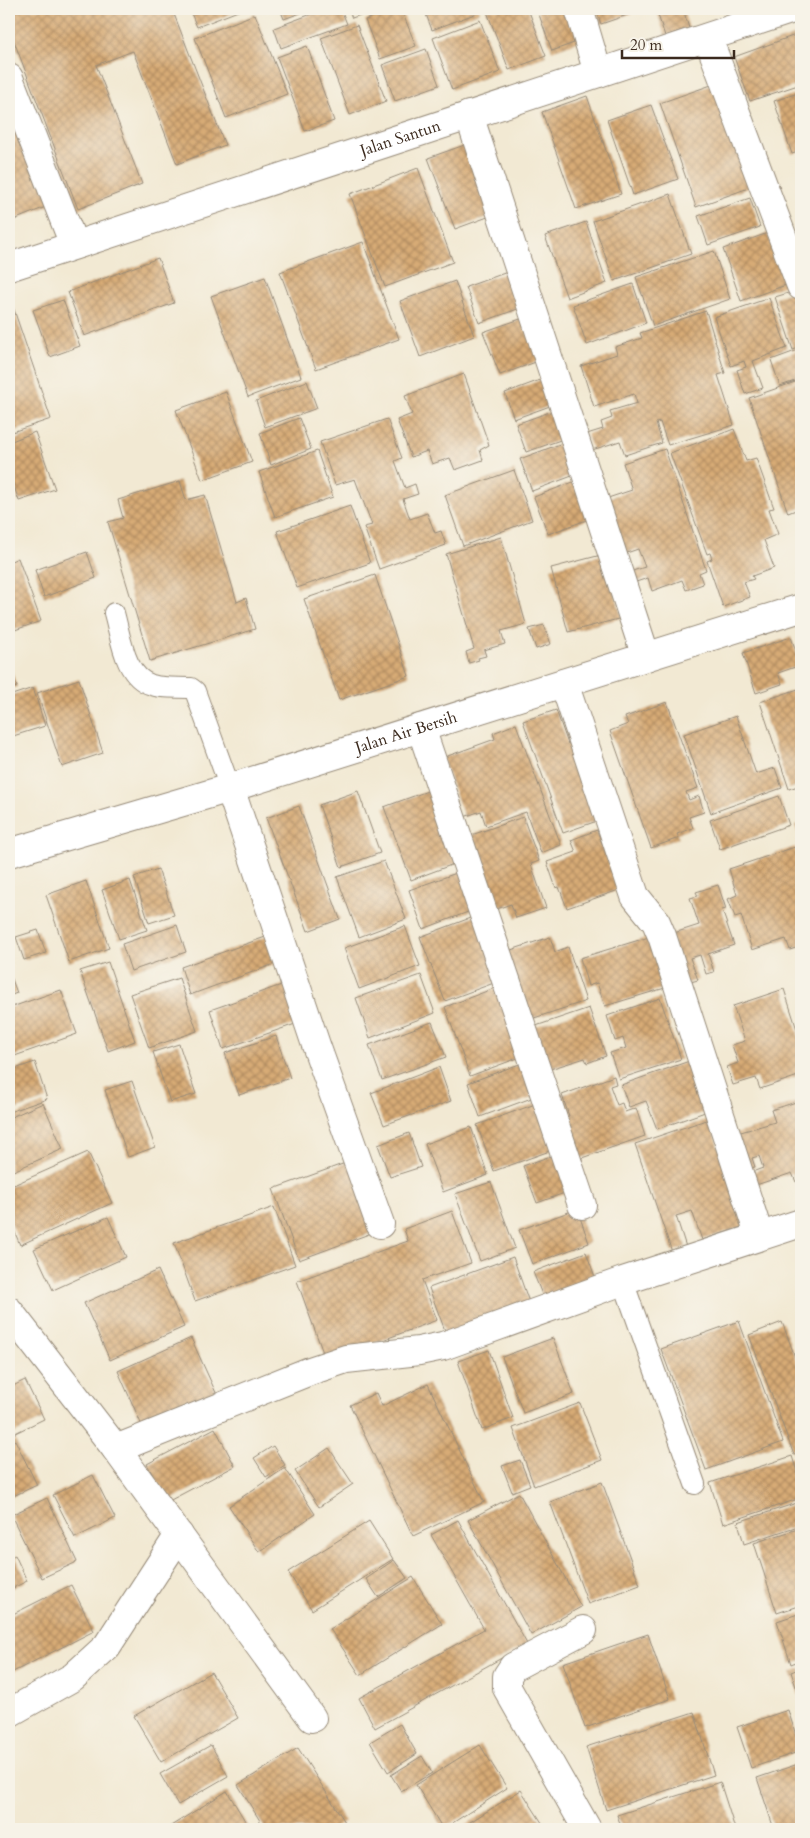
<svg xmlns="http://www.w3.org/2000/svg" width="810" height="1838" viewBox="0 0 810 1838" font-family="Cardo,serif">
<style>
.building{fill:url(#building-cross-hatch)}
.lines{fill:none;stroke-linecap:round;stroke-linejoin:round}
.lane-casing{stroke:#968a78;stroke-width:22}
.street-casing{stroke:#968a78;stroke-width:30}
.lane{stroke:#fff;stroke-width:20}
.street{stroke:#fff;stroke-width:28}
.labels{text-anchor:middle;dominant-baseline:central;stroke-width:4;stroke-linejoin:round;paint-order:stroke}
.street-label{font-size:16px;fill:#3b2a1e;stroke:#f7f3e8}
</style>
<defs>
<pattern id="building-cross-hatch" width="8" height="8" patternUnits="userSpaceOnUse" patternTransform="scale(1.25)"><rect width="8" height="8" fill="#d7ab76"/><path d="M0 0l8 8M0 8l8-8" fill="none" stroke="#b08b60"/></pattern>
</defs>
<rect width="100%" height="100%" fill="#f7f3e8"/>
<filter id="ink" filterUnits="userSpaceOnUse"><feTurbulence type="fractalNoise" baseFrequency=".02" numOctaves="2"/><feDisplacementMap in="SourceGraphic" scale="10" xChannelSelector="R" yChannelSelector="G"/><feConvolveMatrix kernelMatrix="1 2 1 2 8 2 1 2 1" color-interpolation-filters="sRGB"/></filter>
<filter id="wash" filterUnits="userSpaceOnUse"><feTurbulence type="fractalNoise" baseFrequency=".0096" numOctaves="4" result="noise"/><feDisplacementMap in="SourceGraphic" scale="20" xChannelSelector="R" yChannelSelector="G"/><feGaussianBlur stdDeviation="1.12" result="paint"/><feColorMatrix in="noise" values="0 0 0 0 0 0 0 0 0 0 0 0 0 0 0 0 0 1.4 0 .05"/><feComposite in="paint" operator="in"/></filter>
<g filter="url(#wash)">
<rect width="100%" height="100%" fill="#f2e9d3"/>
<g id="blocks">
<path class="building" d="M9,9H172L225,145L177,164L133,51L96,65L142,184L78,209L9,28Z
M195,9H243L197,27L190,11Z
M280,9H311L284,19Z
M325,9H341L347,24L281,48L274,28Z
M348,9H377L352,18Z
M395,9H401L416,46L380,59L365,20Z
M424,9H479L480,12L432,30Z
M486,9H528L546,56L509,70Z
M537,9H574L585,39L552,51Z
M596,9H638L639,11L601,24Z
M656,9H683L689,28L665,36Z
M255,14L287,94L226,118L195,38Z
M480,20L500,72L452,90L433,38Z
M357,25L386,101L350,115L321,38Z
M801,33V84L750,101L734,57Z
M307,46L334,121L305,131L277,57Z
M426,49L439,85L395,101L382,65Z
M717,83L754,186L696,207L660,103Z
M801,92V151L792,154L774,101Z
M587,96L621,194L576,209L542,112Z
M9,102L53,204L9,222Z
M651,105L678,179L633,195L607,120Z
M470,143L496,214L455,229L428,158Z
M418,168L453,262L385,287L350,194Z
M670,194L691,254L614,281L593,221Z
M750,198L760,227L708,245L698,216Z
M586,222L607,283L567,298L545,236Z
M768,233L786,285L741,301L723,249Z
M363,242L399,339L316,369L280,272Z
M714,251L730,299L653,326L636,277Z
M158,258L174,303L84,336L68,292Z
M513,270L526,306L479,323L466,287Z
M265,277L301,377L248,397L211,296Z
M455,281L474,336L420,357L400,301Z
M633,284L646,323L587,345L573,305Z
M798,290L801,299V347L793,350L775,297Z
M9,295L51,419L9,433Z
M769,298L787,348L753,361L763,388L745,394L737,370L746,367L744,361L731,366L714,317Z
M63,300L80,346L50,357L33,310Z
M706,311L725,373L718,375L734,425L668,445L660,422L656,423L662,443L625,455L620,441L592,450L587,434L603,429L601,422L612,418L610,411L637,403L634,394L594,407L581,366L617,354L615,347L642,338L640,333Z
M529,316L544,359L500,375L483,332Z
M801,349V379L780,386L771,360Z
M464,374L489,445L480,450L483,460L455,470L450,458L432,464L427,451L411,457L397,420L412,414L405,396Z
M551,376L561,402L514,419L505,393Z
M801,380V508L788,513L749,398Z
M307,381L317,408L265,427L256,401Z
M226,392L252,462L202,480L176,410Z
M561,408L572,436L526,452L516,424Z
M299,418L311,449L271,465L260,433Z
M387,419L402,458L395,461L405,488L415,484L418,494L403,499L410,519L427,513L435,533L441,531L446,545L379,569L364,527L372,525L355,479L335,485L320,442Z
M734,429L746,461L756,458L774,508L769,509L778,534L764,540L774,568L752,576L754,579L744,582L750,597L723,607L707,561L712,559L710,553L707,554L670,453Z
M35,432L55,489L19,501L9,472V442Z
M568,441L580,473L532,491L520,459Z
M665,449L706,570L699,573L703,584L686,590L682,580L652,591L648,578L627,585L623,574L645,567L638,549L621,555L602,500L632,490L623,463Z
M317,451L333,497L275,517L259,472Z
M514,470L532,520L463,546L445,495Z
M581,479L595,517L548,534L534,497Z
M180,481L186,500L205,495L237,602L246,598L255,629L150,661L108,522L123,518L118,500Z
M350,506L370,563L297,588L277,531Z
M501,537L526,624L501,631L505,644L484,650L486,656L478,658L479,660L469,663L466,652L474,649L446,554Z
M87,552L96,578L44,597L35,570Z
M605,554L622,618L568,632L551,568Z
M18,558L41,621L9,632V562Z
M375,575L409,676L339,700L304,599Z
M544,625L551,644L536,649L529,629Z
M791,637L801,665L778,673L782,684L756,693L743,653Z
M9,662L17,687L9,689Z
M79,679L103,753L62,767L37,693Z
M33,688L45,726L10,737L9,696Z
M801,688V785L789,789L760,702Z
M667,702L698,788L686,792L689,800L699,796L704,812L689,817L693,828L677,834L679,838L651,848L610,731L628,724L625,717Z
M556,710L568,744L577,741L597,821L563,833L523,721Z
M736,716L756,774L775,768L782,788L711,813L684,734Z
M516,724L561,845L541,853L526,812L486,826L481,811L464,817L442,758L495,739L493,733Z
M433,789L459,862L411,880L384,807Z
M358,791L380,853L341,867L319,805Z
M779,796L789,825L720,849L710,820Z
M299,806L340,919L308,931L266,818Z
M523,817L539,861L531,864L546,908L516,918L511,904L488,912L463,838Z
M801,823V843L795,825Z
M597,830L619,890L567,908L559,887L556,888L547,862L576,852L571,840Z
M795,847L801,867V946L790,950L786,939L752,950L741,915L735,917L728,899L737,895L729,869Z
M384,861L406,919L359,937L337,877Z
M158,869L174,915L149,923L134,877Z
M462,871L476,909L423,929L409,890Z
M130,880L147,930L119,939L102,890Z
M86,881L109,948L69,962L46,895Z
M718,885L726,909L722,910L734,945L708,954L714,972L706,974L700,955L690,958L698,980L683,984L671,934L699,925L690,898L698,896L696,892Z
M478,915L502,980L445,1001L420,937Z
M177,925L186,952L131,971L122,944Z
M405,926L420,966L359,989L344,948Z
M38,930L46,953L24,960L16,937Z
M271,935L280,962L190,995L181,967Z
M550,937L555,952L568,947L586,1001L525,1021L502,953Z
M649,937L665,988L605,1006L597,983L588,986L580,958Z
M108,962L135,1041L108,1051L80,971Z
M9,971L17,993L9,996Z
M421,975L435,1013L370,1038L356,998Z
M179,978L197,1031L149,1048L130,994Z
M290,982L304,1021L223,1049L210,1010Z
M500,986L526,1055L470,1076L445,1007Z
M784,989L801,1042V1075L760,1089L756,1078L733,1085L727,1067L738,1063L732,1045L745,1041L733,1006Z
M61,990L77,1034L9,1058V1008Z
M660,998L681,1059L619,1079L610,1053L626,1048L623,1038L615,1041L607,1016Z
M589,1008L606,1056L587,1063L585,1058L550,1069L527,1029Z
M432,1022L446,1057L382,1080L369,1045Z
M276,1036L290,1078L239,1095L225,1053Z
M179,1044L196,1094L170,1102L153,1052Z
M695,1059L705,1112L657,1129L646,1101L629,1107L621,1085Z
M35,1062L47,1099L9,1112V1071Z
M525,1062L537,1096L480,1117L468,1083Z
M439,1067L451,1101L384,1125L371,1093Z
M614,1076L616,1084L610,1086L617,1105L622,1103L625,1112L636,1108L645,1136L576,1160L561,1119L569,1116L562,1095Z
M132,1081L155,1147L128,1157L105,1090Z
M541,1102L558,1148L494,1171L477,1125Z
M796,1102L801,1117V1181L796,1182L792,1173L756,1185L752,1172L763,1168L759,1156L752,1158L755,1167L746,1169L734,1134L775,1122L771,1110Z
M43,1103L63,1149L11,1172L9,1166V1118Z
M709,1119L745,1226L702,1240L692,1211L676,1216L686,1247L672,1252L635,1144Z
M471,1127L488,1175L443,1192L425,1144Z
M409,1133L421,1167L390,1177L378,1145Z
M88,1152L112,1203L20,1245L9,1218V1187Z
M556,1154L570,1191L537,1203L523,1166Z
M351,1161L377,1231L299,1260L273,1189Z
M491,1182L515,1248L480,1261L455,1194Z
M274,1207L295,1265L195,1301L174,1243Z
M577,1209L589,1243L532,1264L519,1230Z
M452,1211L471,1263L422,1280L437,1320L326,1361L297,1281L408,1241L404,1229Z
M108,1217L126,1257L53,1290L34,1249Z
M586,1252L599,1288L547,1307L533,1272Z
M513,1257L530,1305L447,1336L429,1288Z
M158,1270L184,1327L110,1360L84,1303Z
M739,1321L783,1442L706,1470L661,1349Z
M782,1322L801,1373V1453L794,1455L749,1335Z
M191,1338L217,1395L143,1428L118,1371Z
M553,1338L574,1394L523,1413L502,1357Z
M489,1350L513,1418L482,1430L458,1361Z
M25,1380L44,1419L9,1436V1388Z
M428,1384L484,1502L413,1536L350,1405L376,1393L382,1406Z
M580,1403L602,1460L534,1486L513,1428Z
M215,1428L235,1466L167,1502L147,1464Z
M15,1440L37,1485L9,1498V1443Z
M273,1446L285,1465L266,1477L254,1458Z
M329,1448L353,1484L319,1507L295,1471Z
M792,1456L801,1485V1498L723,1524L710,1483Z
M520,1460L530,1485L512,1492L502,1466Z
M285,1468L315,1514L259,1552L229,1506Z
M93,1475L115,1518L75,1538L53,1495Z
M602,1482L640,1585L588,1604L550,1502Z
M519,1493L581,1607L531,1635L468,1520Z
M47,1498L77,1562L42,1578L11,1515Z
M800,1502L801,1525L744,1544L738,1522Z
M458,1520L527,1644L375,1728L359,1698L484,1629L431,1535Z
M369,1521L393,1559L312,1610L288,1572Z
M801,1528V1605L777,1613L754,1543Z
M15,1555L27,1581L9,1590V1558Z
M394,1560L407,1578L378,1597L366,1579Z
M413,1577L442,1624L360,1675L330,1629Z
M71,1585L94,1631L9,1674V1616Z
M801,1613V1660L791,1664L777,1621Z
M648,1634L670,1699L585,1728L563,1663Z
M801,1668V1702L791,1672Z
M211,1672L238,1718L161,1762L134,1716Z
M788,1710L801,1751L751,1768L737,1727Z
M694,1712L714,1775L606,1810L586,1747Z
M400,1724L417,1754L388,1772L370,1742Z
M211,1745L228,1776L178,1805L160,1774Z
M480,1745L507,1788L443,1829L416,1785Z
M298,1748L345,1822L333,1829H265L238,1785Z
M422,1756L432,1773L401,1791L391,1775Z
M801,1763V1823L782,1829H774L757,1778Z
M720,1782L735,1829H622L617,1815Z
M521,1790L546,1829H459Z
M227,1791L250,1829H166Z"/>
</g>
</g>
<g filter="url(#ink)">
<use href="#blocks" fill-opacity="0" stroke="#968a78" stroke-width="1"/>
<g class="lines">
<defs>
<path id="lane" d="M114,613C121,637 124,677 152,685C164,689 179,687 191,688L195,691L230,788
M623,1281L695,1484"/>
<g id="street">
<path d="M579,9L598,73"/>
<path d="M708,38L801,286"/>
<path d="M9,78L74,245"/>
<path d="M469,115L646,657"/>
<path id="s1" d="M9,267L793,9"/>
<path d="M564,683L635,896L656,922L662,936L759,1235"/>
<path d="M421,728L582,1205"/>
<path d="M230,788L316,1045L380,1224"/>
<path id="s2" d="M9,853L230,788L801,608"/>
<path d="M9,1311L116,1449L312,1718"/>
<path d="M116,1449L310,1371L346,1359L419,1351L443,1346L623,1281L801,1223"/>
<path d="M583,1630L513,1667L507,1676V1688L587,1829"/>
<path d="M9,1713L73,1677L107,1646L179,1535"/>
</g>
</defs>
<use href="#lane" class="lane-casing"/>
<use href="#street" class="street-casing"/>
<use href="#lane" class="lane"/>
<use href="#street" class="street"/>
</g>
</g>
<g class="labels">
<g class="street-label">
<text stroke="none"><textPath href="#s1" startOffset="412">Jalan Santun</textPath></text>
<text stroke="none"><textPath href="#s2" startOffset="415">Jalan Air Bersih</textPath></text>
</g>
</g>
<rect width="810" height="1838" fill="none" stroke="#f7f3e8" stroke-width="30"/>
<path d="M622 50v8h112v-8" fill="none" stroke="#3b2a1e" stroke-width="2.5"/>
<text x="630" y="50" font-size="15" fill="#3b2a1e" stroke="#f7f3e8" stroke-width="4" paint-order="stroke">20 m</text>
</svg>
